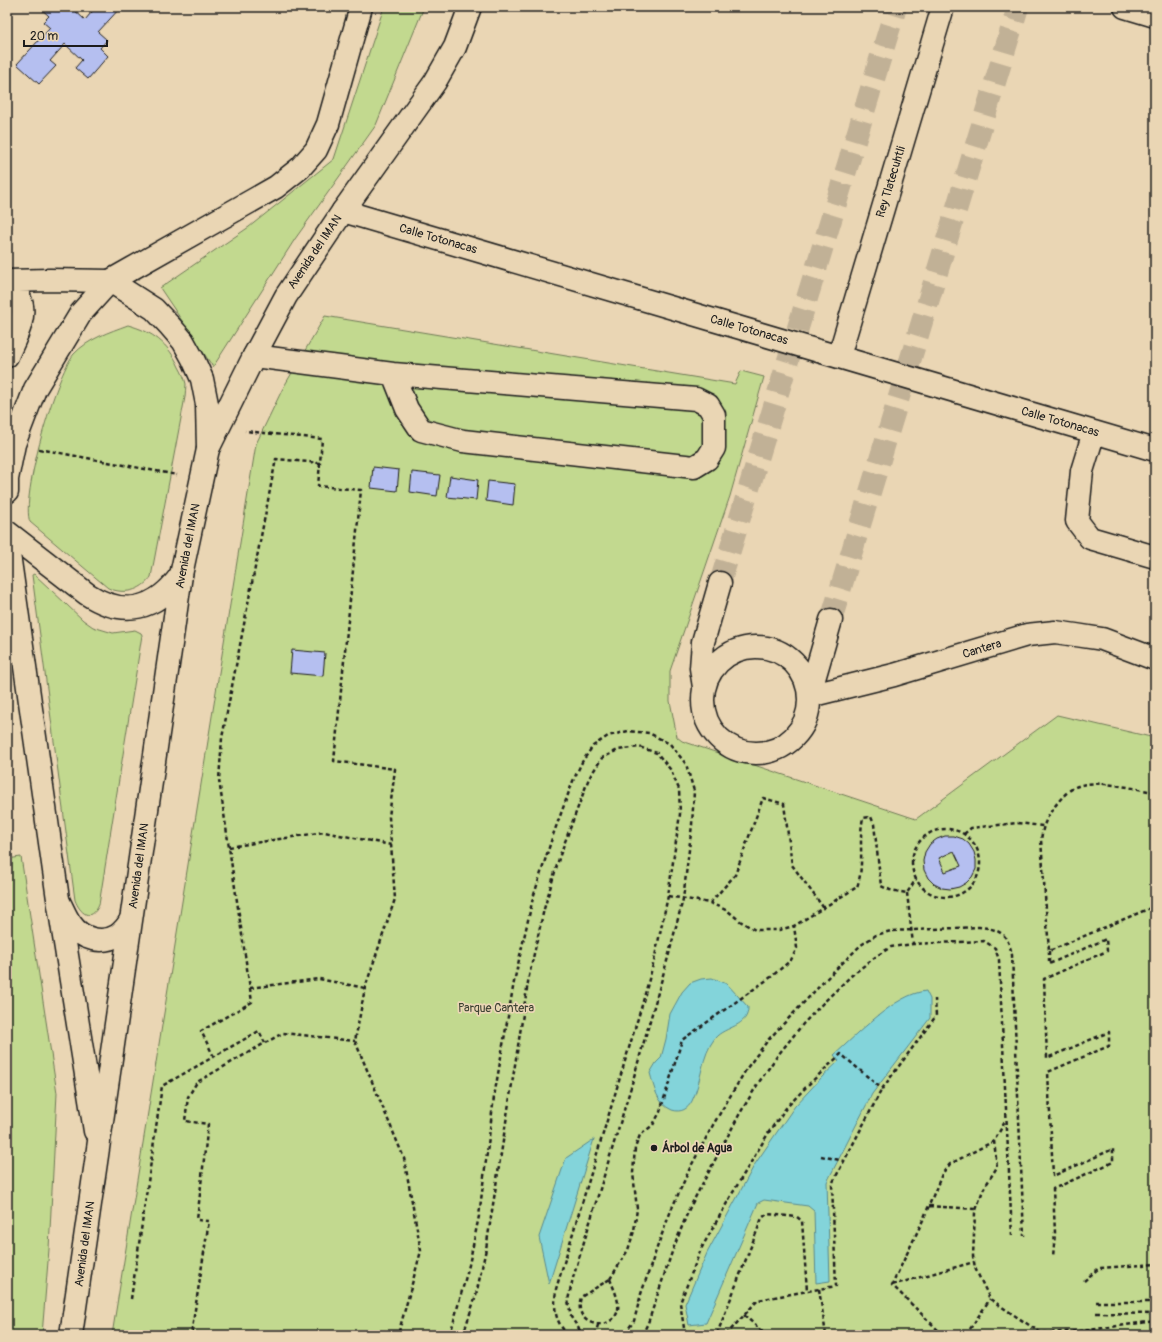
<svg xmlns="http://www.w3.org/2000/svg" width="1162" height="1342" viewBox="0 0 1162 1342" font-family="Pangolin,sans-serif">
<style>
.green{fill:#c2d98f;stroke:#6f7a56}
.water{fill:#83d4da;stroke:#5a8a8e}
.building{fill:#b5bff0;stroke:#1c1c1c;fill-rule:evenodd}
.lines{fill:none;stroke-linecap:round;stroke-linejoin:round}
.minor-tunnel{stroke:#c1b196;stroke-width:22;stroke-dasharray:22 11;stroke-linecap:butt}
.minor-casing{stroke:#1c1c1c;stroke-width:25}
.major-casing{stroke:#1c1c1c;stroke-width:25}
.path{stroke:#1c1c1c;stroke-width:2.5;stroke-dasharray:4 3;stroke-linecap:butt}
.minor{stroke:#ead6b4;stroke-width:22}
.major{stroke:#ead6b4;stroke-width:22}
.poi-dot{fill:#1c1c1c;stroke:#ead6b4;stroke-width:1.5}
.labels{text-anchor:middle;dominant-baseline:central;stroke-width:3.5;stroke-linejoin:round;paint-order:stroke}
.street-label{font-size:12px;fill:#1c1c1c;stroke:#ead6b4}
.park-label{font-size:12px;fill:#3d4233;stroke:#ead6b4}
.poi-label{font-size:12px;font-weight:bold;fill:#1c1c1c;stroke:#ead6b4;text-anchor:start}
</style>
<rect width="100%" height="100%" fill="#ead6b4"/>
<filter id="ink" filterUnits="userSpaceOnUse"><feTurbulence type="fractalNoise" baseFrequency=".025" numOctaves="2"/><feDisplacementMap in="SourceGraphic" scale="8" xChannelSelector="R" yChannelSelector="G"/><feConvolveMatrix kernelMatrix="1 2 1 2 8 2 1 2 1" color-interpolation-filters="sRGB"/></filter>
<g filter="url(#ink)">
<path class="green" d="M384,7H424L376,125L295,239L213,367L160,288L249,227L334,159Z
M325,316L735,384L741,371L764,377L730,496L670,671V701L677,737L682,741L916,819L1057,715L1155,738V1335H112L256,444L282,390Z
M128,325C153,332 168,343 179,367C182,372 185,379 186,384C186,388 185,393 185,397L151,577C141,591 124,595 108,588L30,522C20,498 56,374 74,354C88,339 109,332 128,325Z
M34,574L83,620L93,627L113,633L135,630L141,633L142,635L99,905C91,923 80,913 75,900L32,575Z
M21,857L57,1093L49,1249L42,1335H7V859Z"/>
<path class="water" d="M712,978L727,984L748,1007C749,1027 725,1026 715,1038C701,1056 702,1081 692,1101C688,1109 681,1113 672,1110C657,1104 654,1087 650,1073L656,1063L661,1058L666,1039L670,1014L682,992L690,983L701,979Z
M926,991L930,999V1018L872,1094L827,1182L830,1281L816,1283L814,1211L808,1206L764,1200L758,1203L706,1323L689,1325L685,1304L707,1253L755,1164L795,1106L822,1077L839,1061L834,1055C857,1035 895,994 926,991Z
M594,1139L549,1284L539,1237L566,1158Z"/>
<path class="building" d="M39,7H71L85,20L96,7H121L98,32L107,40L100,48L108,56L88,79L75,68L82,60L65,44L50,61L56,66L39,84L17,64L50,28L43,22L49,16Z
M373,467L399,470L397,491L371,488Z
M412,472L440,475L437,496L410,492Z
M450,476L478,480L476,500L447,497Z
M488,481L515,484L513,505L486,501Z
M292,650L325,653L323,676L290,673Z
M945,836H954L963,839L969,844L974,852L976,860V869L972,877L966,883L959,887L950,889L942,888L934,884L928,878L924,870L923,861L925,852L930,844L937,839ZM954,851L961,866L945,872L939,858Z"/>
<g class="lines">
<path class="minor-tunnel" d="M720,583L896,7
M831,620L1018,7"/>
<defs>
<path id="minor" d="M343,211L1155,450
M7,281L50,280L110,281L154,309L170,326L183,341L193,359L202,379L207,404L208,449
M7,282C12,287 18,293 20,299C28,317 14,340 7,356
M254,356L393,374L696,399L708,405L714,415V448L707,459L694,467L463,441L421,430L407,409L393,374
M839,356L943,7
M1094,432L1082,471L1077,521L1090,538L1155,557
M7,532L87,594C124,618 156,610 181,575
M703 700a53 53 0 1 1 106 0a53 53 0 1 1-106 0Z
M704,687L701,668L703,642L720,583
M809,696L894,675L1027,635L1055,632L1076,635L1102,639L1155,659
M809,696L831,620
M59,902C63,909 66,918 71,924C81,939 102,945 118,935C123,931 127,927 130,921"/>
<path id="major" d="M1125,7L1155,16
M7,492V479L14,444L35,389L81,313L110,281L276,187L300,168L316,150L328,124L361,7
M7,540L58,899L95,1131
M71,1335L181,575L208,449L254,356L286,296L343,211L435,82L455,47L470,7"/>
</defs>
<use href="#minor" class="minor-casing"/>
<use href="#major" class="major-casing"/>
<path class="path" d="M39,449L177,475
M320,463L318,486L361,490L334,761L395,769L389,817L395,899L365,988L355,1041L404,1158L421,1251L398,1335
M1155,792C1134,789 1098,779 1078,786C1069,789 1061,798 1055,806C1046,818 1043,825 1041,840L1049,951L1155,906
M912 863a34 34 0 1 1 68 0a34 34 0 1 1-68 0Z
M964,834L971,828L1017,823L1043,826
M229,847L324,832L391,845
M907,893L913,944
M668,896L710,903L728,911L740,921L755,930H779L794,926L857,887C865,865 858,840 863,818L871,817L874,824L881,886L890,890L907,893L916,879
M710,903L735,875L763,798L784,804L792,865L823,907
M1049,951V964L1106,939L1107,951L1044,979L1047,1058L1109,1032V1046L1048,1072L1053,1176L1113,1149V1162L1053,1189L1055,1233L1053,1257
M250,988L319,979L365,988
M265,1043L283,1033L355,1041
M214,1057L201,1031L252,1002L219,780L222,738L276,459L320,463L322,439L245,431
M994,1141L997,1167L983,1190L975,1213L973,1256L975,1268L990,1299L1041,1333L1081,1331L1155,1321
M821,1156L844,1161
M929,1206L976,1209
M610,1279L628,1250L634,1231L637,1209L633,1173L635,1148L640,1135L653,1125L660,1112L682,1040L771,977L791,960L797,948L794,926
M610,1279C613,1287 617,1295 618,1303C622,1332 571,1332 581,1297Z
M1084,1281L1099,1268L1155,1264
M892,1285L974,1262
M819,1289L826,1335
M131,1299L162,1086L259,1031L265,1043L197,1082L188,1097L185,1121L208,1124L197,1220L209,1221L191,1335
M1096,1302H1155
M1096,1313L1155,1314
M744,1315L766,1335
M684,1328L680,1303L701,1249L732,1194L769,1132L786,1108L809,1084L841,1054L882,1089
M717,1334L762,1218L767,1214L797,1217L802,1221L807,1291
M450,1335L469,1265L479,1216L494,1097L514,982L533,898L553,835L573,781L582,762L593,746L608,736L628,731L649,733L670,744L686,764L694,791L692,825L683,899L669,954L631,1087L573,1278L568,1300L571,1317L581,1332L589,1335
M463,1335L476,1295L486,1249L529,976L544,909L560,855L589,778L602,758L618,750L639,747L657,753L670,769L679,789L680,814L668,896L654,961L642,1005L556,1289C554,1309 554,1320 568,1335
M595,1335L598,1325
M618,1335L626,1332L634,1321L641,1294L659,1242L672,1208L690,1168L713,1125L747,1068L768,1040L833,972L861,945L876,935L891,931L979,927C1000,929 1008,934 1012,955L1024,1236
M642,1335L648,1323L672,1252L689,1209L739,1115L759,1082L778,1055L803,1024L823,1003L852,975L878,955L891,947L913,944L984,941L995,948L999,960L1012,1236
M726,1335L758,1300L836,1286L832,1184L882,1089L936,1016L935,999
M943,1335L892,1285L923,1220L942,1174L950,1164L994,1141L1006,1120
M966,1335L990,1299"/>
<use href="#minor" class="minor"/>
<use href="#major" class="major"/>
</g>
</g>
<circle class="poi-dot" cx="654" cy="1148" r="4"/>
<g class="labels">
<g class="street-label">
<text transform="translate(891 182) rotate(-73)">Rey Tlatecuhtli</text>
<text transform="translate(438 239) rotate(16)">Calle Totonacas</text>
<text transform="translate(315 252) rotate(-56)">Avenida del IMAN</text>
<text transform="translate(749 330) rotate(16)">Calle Totonacas</text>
<text transform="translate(1060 422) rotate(16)">Calle Totonacas</text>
<text transform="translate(188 546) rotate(-79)">Avenida del IMAN</text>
<text transform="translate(982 649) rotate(-17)">Cantera</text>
<text transform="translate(139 866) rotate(-82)">Avenida del IMAN</text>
<text transform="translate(85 1244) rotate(-82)">Avenida del IMAN</text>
</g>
<g class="park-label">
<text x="496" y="1008">Parque Cantera</text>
</g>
<g class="poi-label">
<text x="662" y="1148">Árbol de Agua</text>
</g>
</g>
<rect width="1162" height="1342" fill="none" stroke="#ead6b4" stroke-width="24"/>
<rect x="12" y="12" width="1138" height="1318" fill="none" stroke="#1c1c1c" stroke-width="1.5" filter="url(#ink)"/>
<path d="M24 40v6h83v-6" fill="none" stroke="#1c1c1c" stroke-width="2"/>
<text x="30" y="40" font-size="12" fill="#1c1c1c" stroke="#ead6b4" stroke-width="3" paint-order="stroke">20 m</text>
</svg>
